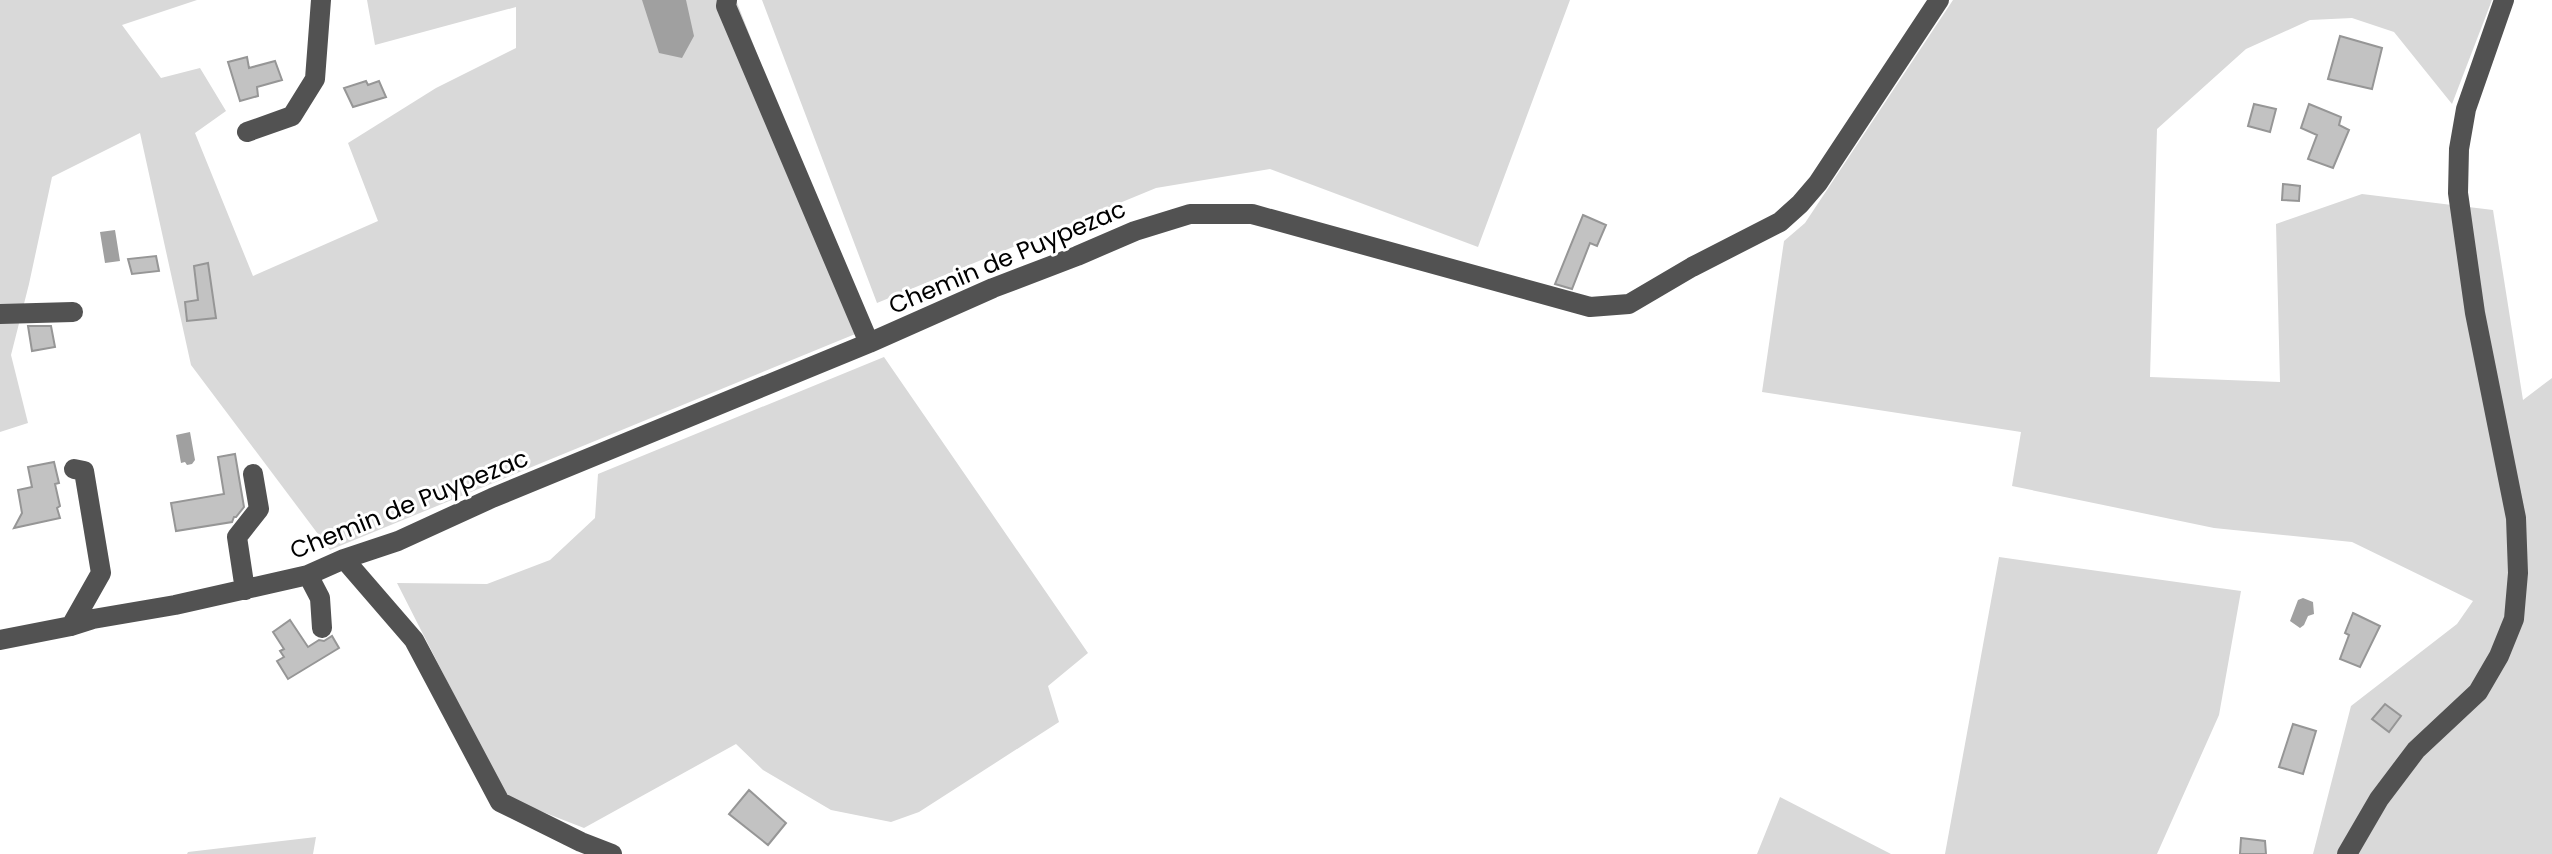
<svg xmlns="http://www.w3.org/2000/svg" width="2552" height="854" viewBox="0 0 2552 854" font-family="Poppins,sans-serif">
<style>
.green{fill:#d9d9d9}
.water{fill:#a0a0a0}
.building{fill:#c2c2c2;stroke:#969696;stroke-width:2}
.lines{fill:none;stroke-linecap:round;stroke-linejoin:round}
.minor{stroke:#525252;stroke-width:20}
.labels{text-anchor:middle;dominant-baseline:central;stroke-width:6;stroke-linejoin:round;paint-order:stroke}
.street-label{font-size:24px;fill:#000;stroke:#fff}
</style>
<rect width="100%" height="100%" fill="#fff"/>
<path class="green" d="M0,0H197L122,25L161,78L200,68L226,111L195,133L253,276L378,221L348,143L436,88L516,48V7L375,45L367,0H736L865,330L330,550L191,365L140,133L52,177L29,284L11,355L28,423L0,432Z
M762,0H1570L1478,247L1270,169L1156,188L877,303Z
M1953,0H2492L2452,104L2394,32L2352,18L2310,20L2246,49L2157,129L2150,377L2280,382L2276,224L2362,194L2493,210L2523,400L2552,378V854H2313L2351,706L2457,624L2473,601L2352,542L2214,528L2012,486L2021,432L1762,392L1784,241L1805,223Z
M884,357L1088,653L1048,686L1059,722L919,812L891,822L831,810L763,770L736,744L584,828L530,807L504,793L397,583L487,584L550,560L595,518L598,474Z
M1999,557L2241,591L2219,715L2157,854H1945Z
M1780,797L1891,854H1757Z
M316,837L313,854H187L188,852Z"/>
<path class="water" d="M642,0H686L694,36L682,58L659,53Z
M115,230L120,261L105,263L100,232Z
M190,432L195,460L192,464L187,465L185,462L181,463L176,435Z
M2303,598L2313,602L2314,614L2308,616L2304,625L2300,628L2290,621L2298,600Z"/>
<path class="building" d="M2340,36L2382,48L2372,89L2328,79Z
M247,57L249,68L275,61L282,80L257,87L258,96L240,101L228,62Z
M366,81L368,85L379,81L386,97L353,107L344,88Z
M2254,104L2276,109L2270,132L2248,126Z
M2309,104L2341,117L2339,125L2349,130L2333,168L2308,159L2317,135L2301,128Z
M2283,184L2300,186L2299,201L2282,200Z
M1583,215L1606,225L1597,246L1590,243L1572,289L1555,284Z
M156,256L159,271L132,274L128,259Z
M208,263L216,318L187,321L185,302L198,300L194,266Z
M28,326H51L55,347L32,351Z
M235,454L244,507L236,517H234L232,522L176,531L171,503L224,494L218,457Z
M54,462L59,483L55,484L60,506L57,508L60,518L14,528L22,513L18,490L32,487L28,467Z
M2353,613L2380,626L2360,667L2340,659L2349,635L2345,633Z
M290,620L308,647L319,640L324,641L332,636L339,648L288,679L277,661L284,657L280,651L284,649L273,632Z
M2385,704L2401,716L2389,732L2372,719Z
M2293,724L2316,731L2303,774L2279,767Z
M749,790L786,823L768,845L729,814Z
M2241,838L2265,841L2266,854H2240Z"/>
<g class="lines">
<path class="minor" d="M727,0L726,6L869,343
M247,132L292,116L315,79L321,0
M0,314L73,312
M344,559L414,640L500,802L581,842L612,854
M308,575L320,598L322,628
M245,590L237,537L259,509L253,474
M71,626L101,573L84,471L74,469
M0,640L71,626L93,619L175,605L308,575L344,559L398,541L492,498L869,343L993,288L1077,256L1135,231L1190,214H1252L1590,307L1629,304L1692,267L1780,222L1800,204L1818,183L1939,0
M2347,854L2379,799L2416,750L2478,692L2499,656L2514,619L2518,573L2516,518L2475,313L2458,193L2459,149L2466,109L2504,0"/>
</g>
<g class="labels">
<g class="street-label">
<text transform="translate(1007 257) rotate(-23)">Chemin de Puypezac</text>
<text transform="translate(409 504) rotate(-22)">Chemin de Puypezac</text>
</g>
</g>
</svg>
